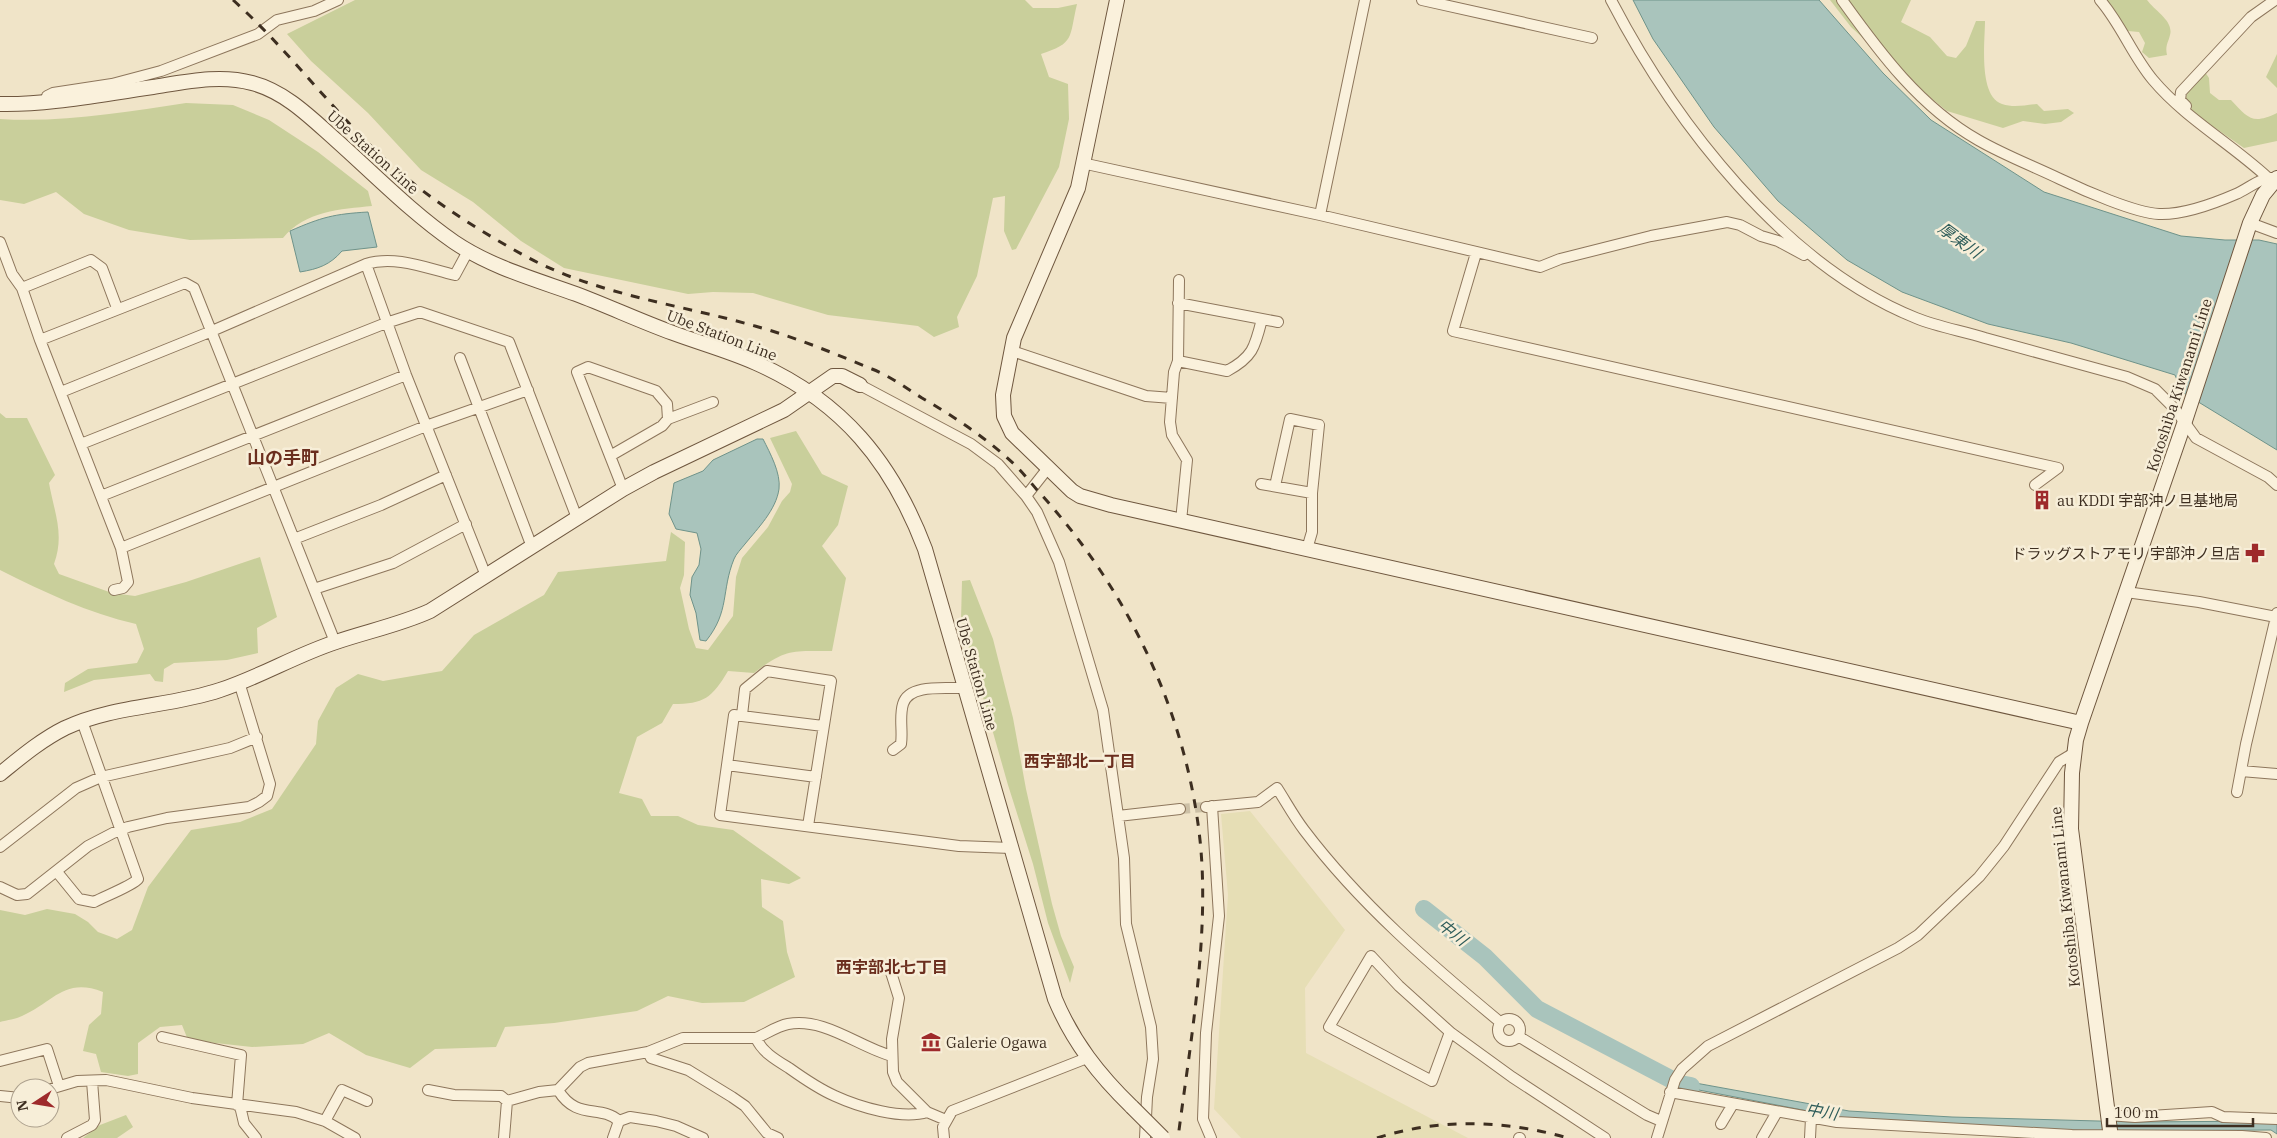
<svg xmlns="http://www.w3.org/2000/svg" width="2277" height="1138" viewBox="0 0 2277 1138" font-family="'IBM Plex Serif','Noto Sans JP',serif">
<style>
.farmland{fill:#e6deb5}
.green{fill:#c9cf9b}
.water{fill:#a9c4bc;stroke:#6f938a}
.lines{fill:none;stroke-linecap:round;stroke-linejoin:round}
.river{stroke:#a9c4bc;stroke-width:18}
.street-tunnel{stroke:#ccc0a6;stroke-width:10;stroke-dasharray:10 5;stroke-linecap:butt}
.street-casing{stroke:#8d765c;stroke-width:12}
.secondary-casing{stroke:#6f573f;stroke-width:16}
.street{stroke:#faf1dc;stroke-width:10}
.secondary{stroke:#faf1dc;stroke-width:14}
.rail{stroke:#3d2e20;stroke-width:3;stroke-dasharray:9 9;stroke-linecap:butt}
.secondary-bridge-casing{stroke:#6f573f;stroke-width:16;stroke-linecap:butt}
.secondary-bridge{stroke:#faf1dc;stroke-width:14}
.labels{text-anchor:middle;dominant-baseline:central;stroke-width:5;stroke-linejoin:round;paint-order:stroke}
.street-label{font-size:15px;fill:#3d2e20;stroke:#f7eed8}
.poi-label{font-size:15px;fill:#3d2e20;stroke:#f7eed8;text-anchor:start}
.water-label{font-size:16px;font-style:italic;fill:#2f5d5a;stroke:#f7eed8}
.neighbourhood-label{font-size:16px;font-weight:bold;fill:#6b2e1e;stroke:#f7eed8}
.quarter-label{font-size:18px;font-weight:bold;fill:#6b2e1e;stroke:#f7eed8}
</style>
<rect width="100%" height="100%" fill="#f0e4c8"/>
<path class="farmland" d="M1250,811L1345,930L1305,988L1306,1053L1468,1138H1241L1214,1109L1228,895L1221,814Z"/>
<path class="green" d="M355,0H1025L1033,8H1058L1077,4C1069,38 1075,43 1041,54L1049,77L1068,84L1069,119L1059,167L1016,249L1012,250L1004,231L1005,196L993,198L977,276L957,317L959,327L934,337L918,326L828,315L753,293L713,292L688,294L564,268L521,241L473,202L421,170L368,113L311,61L287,34Z
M1830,0H1911L1901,22L1930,37L1947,56L1956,58L1966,46L1976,21H1985C1985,41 1978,96 2002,104C2014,108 2025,105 2037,104L2044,111L2068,109L2074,113L2061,122L2045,124L2023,121L2003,128L1947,111L1906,78L1851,27Z
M2106,0H2147C2155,11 2174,21 2170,35C2168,43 2165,46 2167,55L2149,58L2142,52L2145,43L2139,32L2128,31Z
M2277,54V88L2266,77Z
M2205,72L2209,78L2210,93L2219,100H2231C2248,118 2252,125 2277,113V141L2244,148L2195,114L2185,101L2188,91Z
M186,103L233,105L269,120L318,152L368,191L372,206C341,209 305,211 283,238L190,240L129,230L84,214L56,192L24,204L0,200V119C62,123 125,112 186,103Z
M0,413L6,418H27L55,475L49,483C54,512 65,534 54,564L59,574L112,593L135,596L186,582L260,557L277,617L257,628L258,653L227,660L174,663L164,669L163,682L155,681L150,674L94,680L64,692L65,683L88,669L137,663L144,649L136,624C88,613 44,592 0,570Z
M796,431L822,474L848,486L838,525L822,546L846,578L832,651C793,651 786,648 754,673L728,671C712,698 704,704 673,704L662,723L637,737L619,793L642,799L651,816H678L698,825L733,830L801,878L789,884L761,879L762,907L783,921L787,952L795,977L744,1002L702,1003L668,996L637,1011L554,1023L505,1027L496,1047L435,1049L410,1068L366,1055L329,1033L303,1044L252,1047L188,1040L182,1025L160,1027L138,1043V1074L128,1076L101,1072L96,1054L83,1051L89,1025L101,1014L103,992C64,977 54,1002 22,1016C16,1019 7,1020 0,1022V910L25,915L47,909L75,914L88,922L98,932L117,939L132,930L148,887L191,830L240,822L272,809L316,744L318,721L336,688L358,674L383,681L442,671L474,635L544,595L558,572L666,561L671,532L685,542L684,575L680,588L689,629L696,648L708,650L733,616L736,577L742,558L768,527L782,501L790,492L792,484L770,438Z
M970,580L993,639L1013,718L1026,789L1052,904L1061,936L1074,967L1070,983L1048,923L1033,864L1008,785L961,620L962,581Z
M126,1115L133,1127L117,1138H83L100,1125Z"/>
<path class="water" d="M1633,0H1819L1883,73L1931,120L2044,192L2181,236L2225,240H2259L2277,244V450L2182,392L2175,375L2071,343L1988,324L1902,292L1847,260L1778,201L1714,127L1653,39Z
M368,212L377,247L342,251C330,265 318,269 300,272L290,231C322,217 334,214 368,212Z
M757,439H763C770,453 781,473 779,489C776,510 758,528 745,544C741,549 736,554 734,559C721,591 730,611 706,641L700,640L696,613L690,595L692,577L699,565L701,549L697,533L676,529L669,514L674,483L703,471L713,460Z
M1679,1080L1849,1111L1952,1117L2135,1122L2274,1121L2277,1123V1134L2271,1130L2095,1131L1888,1122L1839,1117L1678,1086Z"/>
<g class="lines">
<path class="river" d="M1424,909L1485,957L1537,1009L1680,1084L1691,1086"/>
<path class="street-tunnel" d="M1180,809L1206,807"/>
<defs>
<path id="street" d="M1422,0L1592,38
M1611,0C1675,123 1784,265 1916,318C1938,327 1963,331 1985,338C2032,351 2080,364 2127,377L2155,389L2175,409L2196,438L2268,477L2277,485
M1842,0C1880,53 1920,107 1978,140C2004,155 2033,166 2060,179C2083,190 2135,213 2159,214C2184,215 2213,204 2236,194C2250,188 2261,176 2277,178
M2100,0C2121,24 2132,55 2153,80C2185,118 2230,143 2267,177
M46,103L47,96L53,93L112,84L161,71L258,34L277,20L314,11L338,0
M2186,106L2180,100L2181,92L2251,17L2275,0
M1082,163L1320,215L1540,267L1560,259L1651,236L1727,222L1740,225L1761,236L1778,241L1804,255
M1320,215L1365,0
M2250,223L2277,233
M0,242L12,274L22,288L40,340L121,548L128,582L123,588L114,590
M1476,253L1453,331L2058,468L2035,485
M366,264L406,375L486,576
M1179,280L1178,361L1174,372L1170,422L1172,435L1187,460L1181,521
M22,288L91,260L102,268L117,308
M1178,303L1278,322
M40,340L185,283L194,288L335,642
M1012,351L1146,396L1172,398
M460,358L532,547
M1178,361L1227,371C1253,357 1255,347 1262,319
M860,385L971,444L998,464L1026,496L1037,512L1059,562L1103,710L1124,858L1126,924L1151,1027L1153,1059L1147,1097L1145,1138
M61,392L212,331L366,264C395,255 426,268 455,275L468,251
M668,419L713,402
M81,444L386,323L420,312L509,342L577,518
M610,456L662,426L668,419L667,404L656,391L588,367L577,372L623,489
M1261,484L1312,493
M1275,486L1290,419L1319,425L1312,493V532L1307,549
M101,496L406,375
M1026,496L1048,468
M294,539L381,505L446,475
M121,548L426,426L528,390
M314,589L393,563L466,524
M2126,592L2199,602L2276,617
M742,715L745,689L767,671L831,681L808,826
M823,726L734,715L720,815L959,846L1011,848
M893,750L901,744C903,731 899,717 903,704C909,683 947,689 965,688
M727,765L816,777
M2241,771L2277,774
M2237,792L2246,744L2277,613
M1206,807L1258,802L1277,788C1286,802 1294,817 1304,830C1360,904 1430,964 1500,1022
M1118,816L1180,809
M0,847L76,788L101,777L230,748L257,737
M57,872L79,899L94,902C105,896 132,886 138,879L82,721
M0,887L17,895L27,894L88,846L113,833L128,827L167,818L249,807L259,802L267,796L270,784L239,682
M1371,956L1399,986L1450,1032L1432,1081L1329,1027Z
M889,966L899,998L892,1039L893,1072L897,1082L927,1112
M1498 1030a11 11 0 1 1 22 0a11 11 0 1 1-22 0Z
M1450,1032L1512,1077L1605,1138
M1518,1036L1647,1115L1661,1121
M162,1037L241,1055L237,1105
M756,1038C766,1034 777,1026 788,1024C824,1017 859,1047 892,1056
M648,1052L651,1058L688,1070L732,1097L745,1106L767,1133L778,1138
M0,1061L47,1049L59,1086
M50,1089L77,1081L106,1080L192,1098L296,1112L325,1121L355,1138
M428,1090L454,1095L501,1096L507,1101L539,1092L558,1090L580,1067L588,1063L648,1052L683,1038H756C762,1052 776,1060 789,1068C803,1078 819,1089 835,1096C859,1107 902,1120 927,1112L946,1120
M558,1090C577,1121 600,1104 619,1121
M1670,1092L1837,1122L2072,1135L2242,1136L2266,1138
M0,1096L20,1098
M240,1106L244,1123L256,1138
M2108,1115L2135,1117L2212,1112L2223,1117L2277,1119
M325,1121L342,1090L367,1101
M1721,1124L1733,1104
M67,1138L92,1125L95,1120L92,1081
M504,1138L507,1101
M613,1138L619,1121L630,1117L656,1121L676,1126L703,1138
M944,1138L943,1127L952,1111L1087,1058
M1211,1138L1203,1119L1206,1033L1219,916L1212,806
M1519,1138H1520
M1657,1138L1675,1080L1682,1069L1708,1046L1898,948L1918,935L1979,877L2004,846L2059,762L2074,753
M1762,1138L1777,1112
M1810,1138L1811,1118"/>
<path id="secondary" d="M1117,0L1078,188L1014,338L1003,395L1004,416L1012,433L1072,491L1080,496L1111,505L2081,723
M0,104C51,105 102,94 153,87C185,82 220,74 252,83C286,92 311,118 337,141C375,175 412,213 454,242C491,267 534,279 576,294C608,306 640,321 673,333C700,343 729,351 756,363C842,401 892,462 925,549L1055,999C1073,1042 1099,1075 1132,1107
M0,774C21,757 41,740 65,728C114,705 170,707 220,690C260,677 296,655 336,642C368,631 399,625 430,611L623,489L654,472L784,410L833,376H842L860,385
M2111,1138L2071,829L2072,773L2076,740L2081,723L2184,424L2250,223L2263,195L2277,178"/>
</defs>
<use href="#street" class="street-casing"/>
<use href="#secondary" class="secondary-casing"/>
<use href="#street" class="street"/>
<use href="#secondary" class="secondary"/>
<path class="rail" d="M233,0C282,44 323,98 370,145C415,190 469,225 525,256C597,295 678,304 755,326C795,337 833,353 872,369C890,376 906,388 922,398C955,417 989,440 1016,466C1024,474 1031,483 1038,491C1126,587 1186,710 1200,840C1210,934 1190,1044 1178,1138
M1377,1138C1439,1118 1505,1120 1568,1138"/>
<defs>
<path id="secondary-bridge" d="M1132,1107L1163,1138"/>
</defs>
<use href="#secondary-bridge" class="secondary-bridge-casing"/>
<use href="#secondary-bridge" class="secondary-bridge"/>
</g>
<defs>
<symbol id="building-bare" viewBox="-9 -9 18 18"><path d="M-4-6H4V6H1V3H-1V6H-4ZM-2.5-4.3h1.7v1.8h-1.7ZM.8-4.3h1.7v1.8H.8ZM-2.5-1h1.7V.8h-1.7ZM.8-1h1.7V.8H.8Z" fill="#9e2a2b" stroke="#f7eed8" stroke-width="2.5" paint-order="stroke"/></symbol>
<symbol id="pharmacy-bare" viewBox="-9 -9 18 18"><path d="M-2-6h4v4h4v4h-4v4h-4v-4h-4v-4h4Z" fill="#9e2a2b" stroke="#f7eed8" stroke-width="2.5" paint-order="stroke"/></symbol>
<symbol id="museum-bare" viewBox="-9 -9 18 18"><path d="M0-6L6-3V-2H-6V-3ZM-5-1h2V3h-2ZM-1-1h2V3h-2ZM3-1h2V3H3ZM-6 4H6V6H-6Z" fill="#9e2a2b" stroke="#f7eed8" stroke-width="2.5" paint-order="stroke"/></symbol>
</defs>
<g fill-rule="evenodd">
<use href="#building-bare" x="2028" y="486" width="28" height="28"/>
<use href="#pharmacy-bare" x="2241" y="539" width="28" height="28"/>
<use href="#museum-bare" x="917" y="1028" width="28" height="28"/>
</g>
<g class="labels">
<g class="street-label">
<text transform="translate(373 152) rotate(42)">Ube Station Line</text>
<text transform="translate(722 335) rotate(21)">Ube Station Line</text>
<text transform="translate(2179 385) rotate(-72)">Kotoshiba Kiwanami Line</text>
<text transform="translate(977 674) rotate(74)">Ube Station Line</text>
<text transform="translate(2065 897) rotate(-96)">Kotoshiba Kiwanami Line</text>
</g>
<g class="poi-label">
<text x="2057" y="500">au KDDI 宇部沖ノ旦基地局</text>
<text x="2240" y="553" text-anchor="end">ドラッグストアモリ 宇部沖ノ旦店</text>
<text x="946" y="1042">Galerie Ogawa</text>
</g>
<g class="water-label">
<text transform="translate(1960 240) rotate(36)">厚東川</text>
<text transform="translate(1453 932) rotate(38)">中川</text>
<text transform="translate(1822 1111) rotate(10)">中川</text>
</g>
<g class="neighbourhood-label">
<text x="1080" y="761">西宇部北一丁目</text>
<text x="892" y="967">西宇部北七丁目</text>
</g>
<g class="quarter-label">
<text x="283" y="457">山の手町</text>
</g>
</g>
<g transform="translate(35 1103) rotate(258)"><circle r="24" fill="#f7eed8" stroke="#ada18e"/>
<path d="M0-4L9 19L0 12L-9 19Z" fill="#9e2a2b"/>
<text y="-8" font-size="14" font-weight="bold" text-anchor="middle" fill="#3d2e20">N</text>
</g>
<path d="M2107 1118v8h146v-8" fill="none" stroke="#3d2e20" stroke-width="2.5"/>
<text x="2114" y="1118" font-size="15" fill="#3d2e20" stroke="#f7eed8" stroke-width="4" paint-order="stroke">100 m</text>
</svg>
